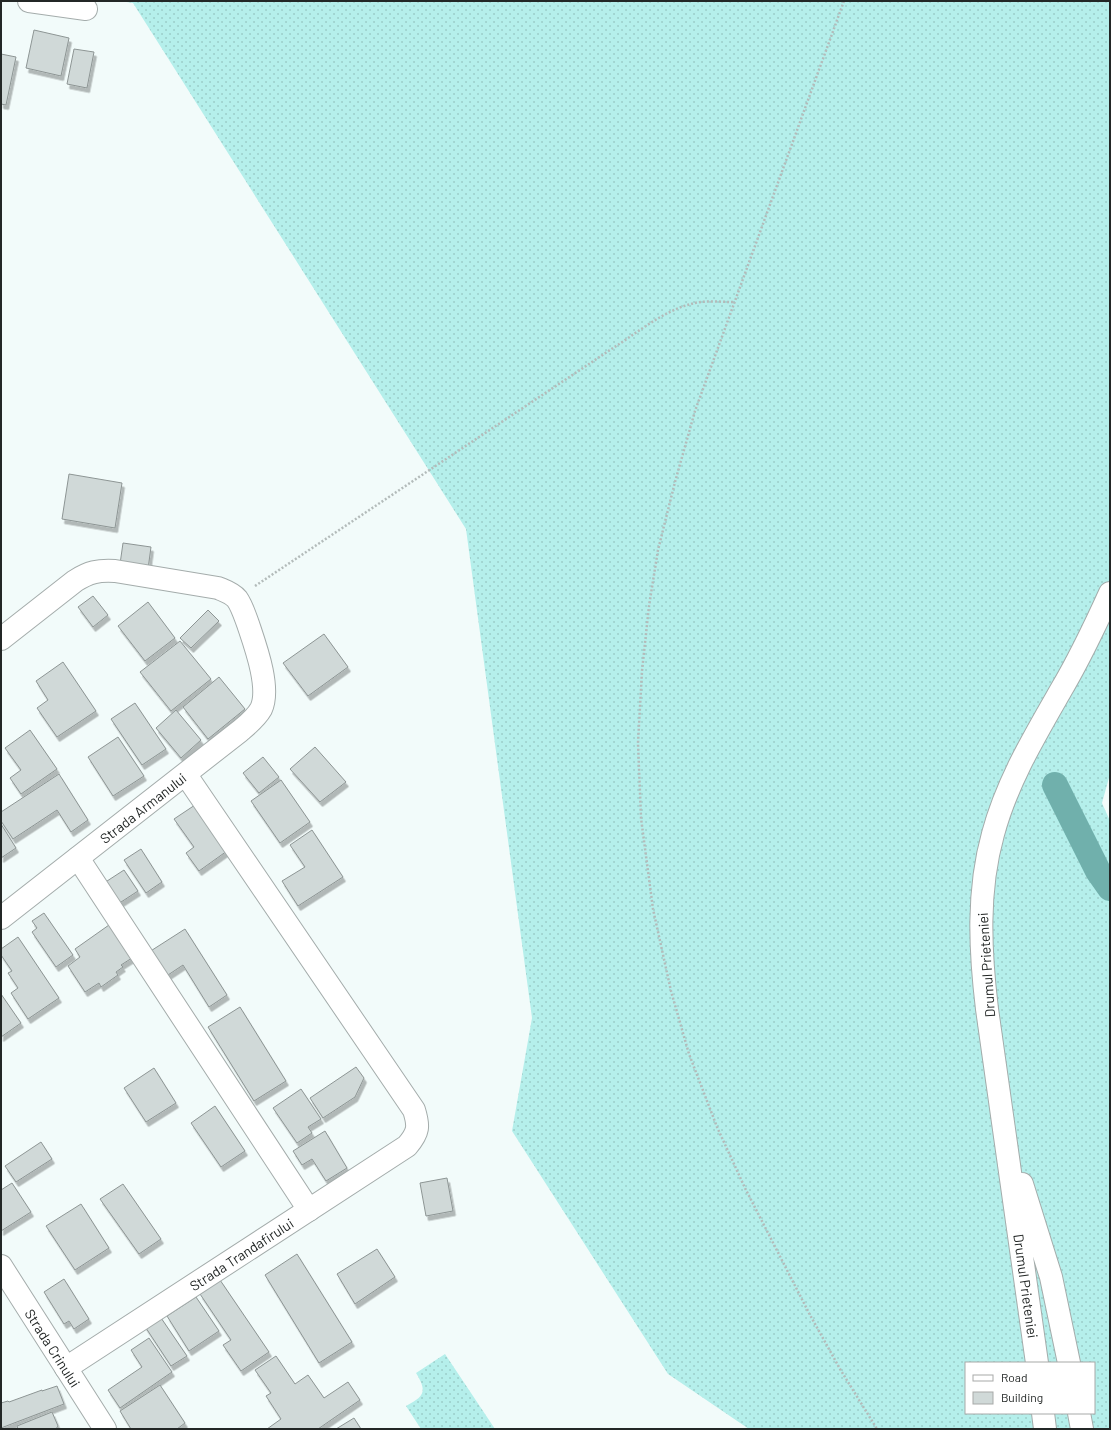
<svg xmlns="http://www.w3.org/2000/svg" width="1111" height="1430" viewBox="0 0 1111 1430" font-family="Barlow,sans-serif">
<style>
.grass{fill:url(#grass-dots);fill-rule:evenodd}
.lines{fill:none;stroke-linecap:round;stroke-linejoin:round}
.canal{stroke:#70b0ac;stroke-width:26}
.building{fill:#d0d9d8;stroke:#8d9594;filter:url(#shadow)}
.minor-casing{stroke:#a4acab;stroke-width:24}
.tertiary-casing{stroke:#a4acab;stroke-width:24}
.path{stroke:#b3bbba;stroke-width:2.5;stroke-dasharray:2 2;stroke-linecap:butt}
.minor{stroke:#fff;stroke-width:22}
.tertiary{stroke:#fff;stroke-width:22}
.labels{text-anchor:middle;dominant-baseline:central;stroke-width:3.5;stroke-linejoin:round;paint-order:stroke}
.street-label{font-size:14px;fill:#232726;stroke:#fff}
</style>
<defs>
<pattern id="grass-dots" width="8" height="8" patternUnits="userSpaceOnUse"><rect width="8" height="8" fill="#b5efeb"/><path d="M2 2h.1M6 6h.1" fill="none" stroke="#9bcdc9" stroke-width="1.8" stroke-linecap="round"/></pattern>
<filter id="shadow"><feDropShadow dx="2.5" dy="4.5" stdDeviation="0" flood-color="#0004"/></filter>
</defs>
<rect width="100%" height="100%" fill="#f2fbfa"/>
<path class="grass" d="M120,1H1110V774L1102,803L1110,821V1429H749L668,1374L512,1131L532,1018L466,529L133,3ZM966,1363H1094V1413H966Z
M445,1354L495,1429H421L406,1406C425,1396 427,1391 416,1373Z"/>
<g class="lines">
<path class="canal" d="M1055,785L1098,871L1110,888"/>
</g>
<path class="building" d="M34,30L69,38L61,76L26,68Z
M74,49L94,52L87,88L67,84Z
M1,54L16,57L6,105L1,104Z
M69,474L122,483L115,528L62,519Z
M123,543L151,547L148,569L120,564Z
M93,596L108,615L93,627L78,607Z
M148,602L175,638L145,661L118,626Z
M208,610L219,621L191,648L180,638Z
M324,634L348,667L308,696L283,663Z
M180,641L211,679L171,711L140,672Z
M63,662L96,711L57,737L37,708L48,700L36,681Z
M219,677L245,709L208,739L183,707Z
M135,703L166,749L142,765L111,719Z
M176,710L201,740L181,758L156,728Z
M30,730L57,769L21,794L10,778L21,770L5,748Z
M118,737L144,776L113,796L88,757Z
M315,747L346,782L320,802L290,769Z
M263,757L279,777L259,793L243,773Z
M59,774L88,820L71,832L57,810L13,839L1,821V812Z
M281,780L310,822L280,843L251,801Z
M195,805L227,851L199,871L186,853L194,847L174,819Z
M1,824L16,848L1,858Z
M312,830L343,877L298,906L282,881L305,867L290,845Z
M141,849L162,882L146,893L124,860Z
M124,870L138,891L118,904L104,883Z
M44,913L73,955L56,967L32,932L37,928L32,921Z
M109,925L132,958L121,965L123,967L116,972L118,975L101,987L99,983L85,992L68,966L80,957L75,949Z
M185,929L227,995L209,1007L183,965L162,979L146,954Z
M18,937L59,998L28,1019L11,993L18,988L8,973L12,971L1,955V949Z
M1,994L21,1023L1,1037Z
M240,1007L286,1081L254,1101L208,1027Z
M356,1067L364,1078L355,1097L323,1118L310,1098Z
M154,1068L176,1103L146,1122L124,1088Z
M301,1089L321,1119L308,1127L312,1133L297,1143L273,1108Z
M215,1106L245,1151L221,1167L191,1123Z
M325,1131L347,1168L326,1181L312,1159L302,1165L293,1151Z
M41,1142L52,1159L16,1182L5,1166Z
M447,1178L453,1211L426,1216L420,1183Z
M12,1183L31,1212L1,1231V1190Z
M123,1184L161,1239L139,1254L100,1199Z
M81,1204L109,1248L75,1270L46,1226Z
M377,1249L395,1277L355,1304L337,1274Z
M297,1254L352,1342L319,1363L265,1275Z
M64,1279L89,1319L74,1329L69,1321L64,1324L44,1292Z
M220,1280L269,1352L241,1371L223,1345L231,1340L200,1294Z
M196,1297L219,1331L189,1351L167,1316Z
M159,1315L187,1356L171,1366L144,1325Z
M149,1338L172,1372L120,1408L108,1390L142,1367L131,1350Z
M276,1356L295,1384L308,1375L324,1398L348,1382L360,1400L318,1429H267L281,1419L266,1396L271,1393L255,1370Z
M160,1385L185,1423L177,1429H131L120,1411Z
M57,1386L64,1404L1,1428V1403L8,1401L9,1402L42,1390V1391Z
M52,1412L58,1426L56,1429H18L17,1426Z
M354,1418L361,1429H336Z"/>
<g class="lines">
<defs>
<g id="minor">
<path d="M29,1L86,9"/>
<path d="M1,639L75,581C89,572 98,570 115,571L218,588C225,591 232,593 237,599C242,606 245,616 248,624C255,645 271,688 261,709C256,718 247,725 240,731L1,918"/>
<path d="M78,858L309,1210"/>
<path id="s1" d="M1,1266L105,1429"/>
<path id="s2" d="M66,1368L407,1146C419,1132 419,1126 414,1110L186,775"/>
</g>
<path id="tertiary" d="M1022,1184L1051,1277L1069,1363
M1037,1363L987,1009C980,951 977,891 993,834C1007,782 1034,737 1061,690C1080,658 1095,626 1110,593
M1043,1413L1045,1429
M1079,1413L1082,1429"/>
</defs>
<use href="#minor" class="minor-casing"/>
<use href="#tertiary" class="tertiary-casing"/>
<path class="path" d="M844,1L695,411L675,482L658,550L649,606L642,671L638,743L641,818L653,909L671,991L689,1054L717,1127L745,1188L810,1315L840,1369L877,1429
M255,586L613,348C637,333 663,311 691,304C704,300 720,302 734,302"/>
<use href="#minor" class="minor"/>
<use href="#tertiary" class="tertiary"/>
</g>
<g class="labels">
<g class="street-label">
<text transform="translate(143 808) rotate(-38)">Strada Armanului</text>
<text transform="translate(986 965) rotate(-94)">Drumul Prieteniei</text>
<text stroke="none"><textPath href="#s2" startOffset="209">Strada Trandafirului</textPath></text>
<text transform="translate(1026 1286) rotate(82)">Drumul Prieteniei</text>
<text stroke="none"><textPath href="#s1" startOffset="97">Strada Crinului</textPath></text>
</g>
</g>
<rect width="1111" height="1430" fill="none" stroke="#232726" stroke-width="4"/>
<rect x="965" y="1362" width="130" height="52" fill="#ffffff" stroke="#a7a9a8"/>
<rect x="973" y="1375" width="20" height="6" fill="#ffffff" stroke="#a7a9a8"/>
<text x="1001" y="1382" font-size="12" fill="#232726">Road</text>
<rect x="973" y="1392" width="20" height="12" fill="#d0d9d8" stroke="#a7a9a8"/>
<text x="1001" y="1402" font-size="12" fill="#232726">Building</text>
</svg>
